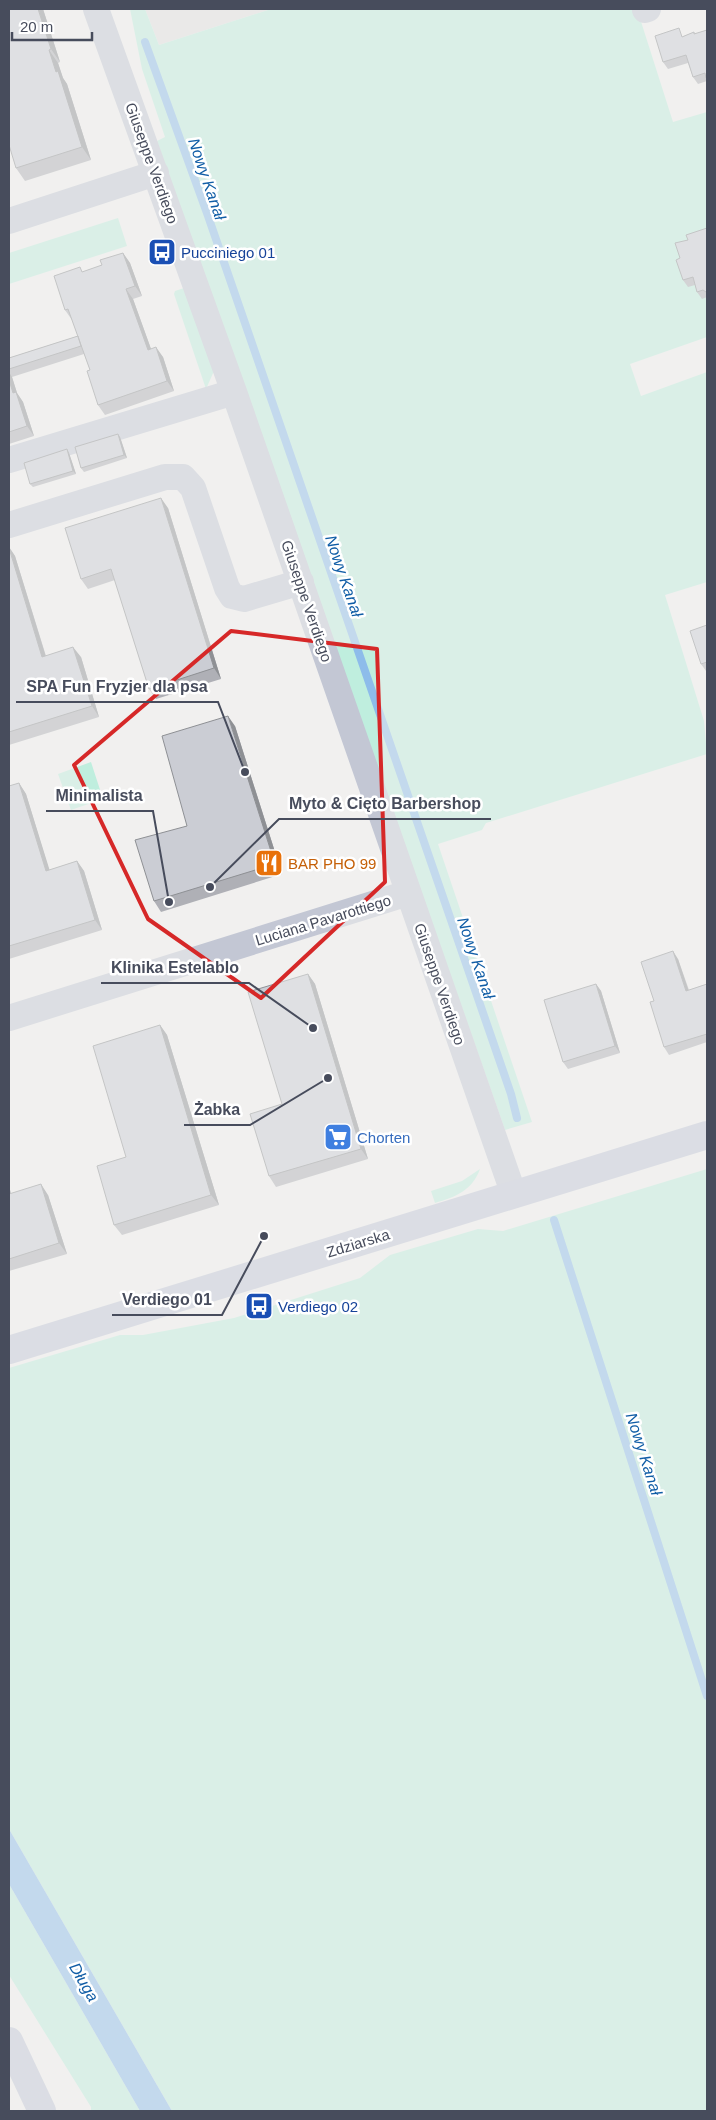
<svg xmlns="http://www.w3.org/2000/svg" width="716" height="2120" viewBox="0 0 716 2120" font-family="Helvetica,sans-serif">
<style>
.education{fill:#e2e1e1}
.green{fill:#bfeede}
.water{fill:#8dbcea}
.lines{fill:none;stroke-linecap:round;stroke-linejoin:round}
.stream{stroke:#8dbcea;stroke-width:8}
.street{stroke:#c3c7d4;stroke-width:26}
.secondary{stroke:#c2c6d7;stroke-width:28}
.wall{fill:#afb0b6}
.shaded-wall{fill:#8e9094}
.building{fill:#cbcdd4;stroke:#8e9094}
.marked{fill:none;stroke:#d62828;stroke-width:4;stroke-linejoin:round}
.labels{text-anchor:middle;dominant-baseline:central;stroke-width:5;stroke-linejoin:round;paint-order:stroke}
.street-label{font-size:15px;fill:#474c5c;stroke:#fff}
.transit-label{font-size:15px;fill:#164399;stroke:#fff;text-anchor:start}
.food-label{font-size:15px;fill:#c56008;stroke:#fff;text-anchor:start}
.shop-label{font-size:15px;fill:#366cbe;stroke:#fff;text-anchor:start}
.water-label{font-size:16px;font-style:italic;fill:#105da6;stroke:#fff}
.leader{fill:none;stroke:#474c5c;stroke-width:2}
.callout-dot{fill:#474c5c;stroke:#fff;stroke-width:2}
.callout-label{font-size:16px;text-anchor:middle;font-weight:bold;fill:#474c5c;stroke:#fff;stroke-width:5;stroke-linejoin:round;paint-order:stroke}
</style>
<rect width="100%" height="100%" fill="#f1f0ef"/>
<path class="education" d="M145,9H271L159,45Z"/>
<path class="green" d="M130,9H145L159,45L271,9H637L673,122L707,112V237L698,284L707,297V337L630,364L641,396L707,372V582L665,595L704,721L707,754L486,823L482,830L438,844L532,1122L505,1130L157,141L165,137L142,69Z
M118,218L127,246L9,284V253Z
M184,288L214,371L206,389L174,294L175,291Z
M91,762L103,799L71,810L58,774Z
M480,1169C472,1191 455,1197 435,1203L431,1191L462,1181Z
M707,1169V2111H172L9,1829V1368L120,1335H143L234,1318L360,1278L390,1255L478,1229L503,1231Z
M9,1884L140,2111H91V2107L9,1975Z"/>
<path class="water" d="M9,1829L172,2111H140L9,1884Z"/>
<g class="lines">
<path class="stream" d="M145,42L208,216L511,1094L517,1118
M554,1220L707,1696"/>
<path class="street" d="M96,9L234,392L514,1195
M645,10L648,9
M9,221L156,173
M9,460L234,392
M9,525L165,477H183L193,488L227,588L232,596L244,599L301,582
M9,1018L408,893"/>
<path class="secondary" d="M9,1350L707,1135
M9,2041L42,2111"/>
</g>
<path class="wall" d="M43,9L60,62L58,63L63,78L67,84L91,160L25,181L16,168Z
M707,30V81L698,84L693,77L688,63L668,69L663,62L684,36L694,32L695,34Z
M707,228V297L702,299L697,292L695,285L688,287L683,280L688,240Z
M123,253L130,263L142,296L133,299L151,349L163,357L174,391L105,415L98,405L90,370L84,354L12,377L17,393L23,402L34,436L9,444V358L78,336L72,320L65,310L83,272L102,265Z
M120,437L127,458L84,472L81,468Z
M69,453L76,474L33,487L30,484Z
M168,508L221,679L156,699L149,689L115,580L88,589L81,579Z
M9,547L15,556L46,656L81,657L99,717L9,745Z
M707,625V671H706L701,664Z
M235,726L282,874L161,912L154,901L187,826Z
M19,783L26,794L49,870L77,861L84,871L102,930L9,959V786Z
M678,959L689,990L707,984V1042L669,1055L664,1047L654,1001Z
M308,974L315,984L368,1159L276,1187L269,1176L282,1104Z
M596,984L601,991L620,1053L568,1069L563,1062Z
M160,1025L167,1035L219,1205L122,1235L114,1225L126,1157Z
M9,1186L11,1194L48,1195L67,1254L9,1271Z"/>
<path class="shaded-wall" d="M38,9H43L60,62L51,49Z
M49,50L58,63L63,78L67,84L91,160L82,147L56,72Z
M123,253L130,263L142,296L135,286Z
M126,289L133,299L155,360L148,350Z
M156,347L163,357L174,391L167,381Z
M9,372L12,377L17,393L23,402L34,436L27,426L13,393L9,380Z
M118,434L120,437L127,458L124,455Z
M67,449L69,453L76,474L73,471Z
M161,498L168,508L221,679L214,668Z
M9,547L15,556L49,667L42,657Z
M73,647L81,657L99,717L92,706Z
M228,716L235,726L282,874L275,864Z
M19,783L26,794L53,881L46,871Z
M77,861L84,871L102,930L95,920Z
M673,951L678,959L691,998L686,991Z
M308,974L315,984L368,1159L361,1149Z
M596,984L601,991L620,1053L615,1046Z
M160,1025L167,1035L219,1205L211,1195Z
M41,1184L48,1195L67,1254L59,1243Z
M9,1186L14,1205L9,1197Z"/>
<path class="building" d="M9,9H38L51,49L49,50L56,72L58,71L82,147L16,168L9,145Z
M679,28L682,37L694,32V34L707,30V78H706L705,73L693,77L686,55L663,62L655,36Z
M707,228V291L706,292L703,290L697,292L693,277L683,280L676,260L680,258L675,243L688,240L686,235Z
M123,253L135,286L126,289L148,350L156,347L167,381L98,405L87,371L90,370L68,309L65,310L54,276L80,267L82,272L102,265L100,260Z
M78,336L81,346L9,369V358Z
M9,380L13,393L16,392L27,426L9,432Z
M118,434L124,455L81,468L75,447Z
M67,449L73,471L30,484L24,463Z
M161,498L214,668L149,689L111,569L81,579L65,528Z
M9,548L42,657L73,647L92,706L9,732Z
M707,625V662L701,664L690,631Z
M228,716L275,864L154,901L135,840L187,826L162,736Z
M19,783L46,871L77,861L95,920L9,946V786Z
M673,951L686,991L707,984V1034L664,1047L650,1002L654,1001L641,962Z
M308,974L361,1149L269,1176L250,1114L282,1104L248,992Z
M596,984L615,1046L563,1062L544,1000Z
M160,1025L211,1195L114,1225L97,1166L126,1157L93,1046Z
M41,1184L59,1243L9,1259V1194Z"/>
<path d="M0 0H716V2120H0ZM231,631L377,649L385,882L261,998L148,919L74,765Z" fill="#f1f0ef" fill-opacity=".55" fill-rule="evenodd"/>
<path class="marked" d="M231,631L377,649L385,882L261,998L148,919L74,765Z"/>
<defs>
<symbol id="bus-square" viewBox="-11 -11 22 22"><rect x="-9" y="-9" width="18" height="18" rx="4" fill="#1a4fb4" stroke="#fff"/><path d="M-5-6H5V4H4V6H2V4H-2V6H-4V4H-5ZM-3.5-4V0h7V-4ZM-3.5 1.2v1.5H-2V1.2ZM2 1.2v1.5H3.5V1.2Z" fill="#fff"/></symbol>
<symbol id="restaurant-square" viewBox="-11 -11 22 22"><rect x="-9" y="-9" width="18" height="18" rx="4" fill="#e8710a" stroke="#fff"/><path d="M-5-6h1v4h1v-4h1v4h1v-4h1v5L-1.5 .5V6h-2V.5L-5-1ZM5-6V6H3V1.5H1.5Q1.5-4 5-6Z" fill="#fff"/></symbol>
<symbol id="supermarket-square" viewBox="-11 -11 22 22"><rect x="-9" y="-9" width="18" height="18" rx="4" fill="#3f7fe0" stroke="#fff"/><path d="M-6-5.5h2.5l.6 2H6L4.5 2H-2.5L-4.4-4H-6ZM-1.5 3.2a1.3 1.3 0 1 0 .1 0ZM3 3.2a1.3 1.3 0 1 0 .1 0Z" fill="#fff"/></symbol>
</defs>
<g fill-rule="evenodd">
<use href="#bus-square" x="146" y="236" width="32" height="32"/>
<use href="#restaurant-square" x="253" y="847" width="32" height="32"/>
<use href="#supermarket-square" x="322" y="1121" width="32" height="32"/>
<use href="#bus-square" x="243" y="1290" width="32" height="32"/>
</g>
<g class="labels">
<g class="street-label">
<text transform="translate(152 163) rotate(70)">Giuseppe Verdiego</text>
<text transform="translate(307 601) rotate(71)">Giuseppe Verdiego</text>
<text transform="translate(323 920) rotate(-17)">Luciana Pavarottiego</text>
<text transform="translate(440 984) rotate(71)">Giuseppe Verdiego</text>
<text transform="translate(358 1243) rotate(-17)">Zdziarska</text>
</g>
<g class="transit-label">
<text x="181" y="252">Pucciniego 01</text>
<text x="278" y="1306">Verdiego 02</text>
</g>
<g class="food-label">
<text x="288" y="863">BAR PHO 99</text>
</g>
<g class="shop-label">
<text x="357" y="1137">Chorten</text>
</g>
<g class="water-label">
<text transform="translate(207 179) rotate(71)">Nowy Kanał</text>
<text transform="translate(344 576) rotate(71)">Nowy Kanał</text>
<text transform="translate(476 958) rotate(71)">Nowy Kanał</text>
<text transform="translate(644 1454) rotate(72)">Nowy Kanał</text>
<text transform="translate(84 1982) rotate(60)">Długa</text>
</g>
</g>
<path class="leader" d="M245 772L218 702H16M169 902L153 811H46M210 887L279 819H491M313 1028L249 983H101M328 1078L250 1125H184M264 1236L222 1315H112"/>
<g class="callout-dot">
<circle cx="245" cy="772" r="5"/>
<circle cx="169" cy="902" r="5"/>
<circle cx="210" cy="887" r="5"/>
<circle cx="313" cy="1028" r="5"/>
<circle cx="328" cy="1078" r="5"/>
<circle cx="264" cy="1236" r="5"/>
</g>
<g class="callout-label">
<text x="117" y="692">SPA Fun Fryzjer dla psa</text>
<text x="99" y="801">Minimalista</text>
<text x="385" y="809">Myto &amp; Cięto Barbershop</text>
<text x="175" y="973">Klinika Estelablo</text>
<text x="217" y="1115">Żabka</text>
<text x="167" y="1305">Verdiego 01</text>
</g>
<rect width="716" height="2120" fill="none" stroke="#474c5c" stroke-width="20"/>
<path d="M12 32v8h80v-8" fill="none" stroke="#474c5c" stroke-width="2.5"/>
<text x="20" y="32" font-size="15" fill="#474c5c" stroke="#ffffff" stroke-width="4" paint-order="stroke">20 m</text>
</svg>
